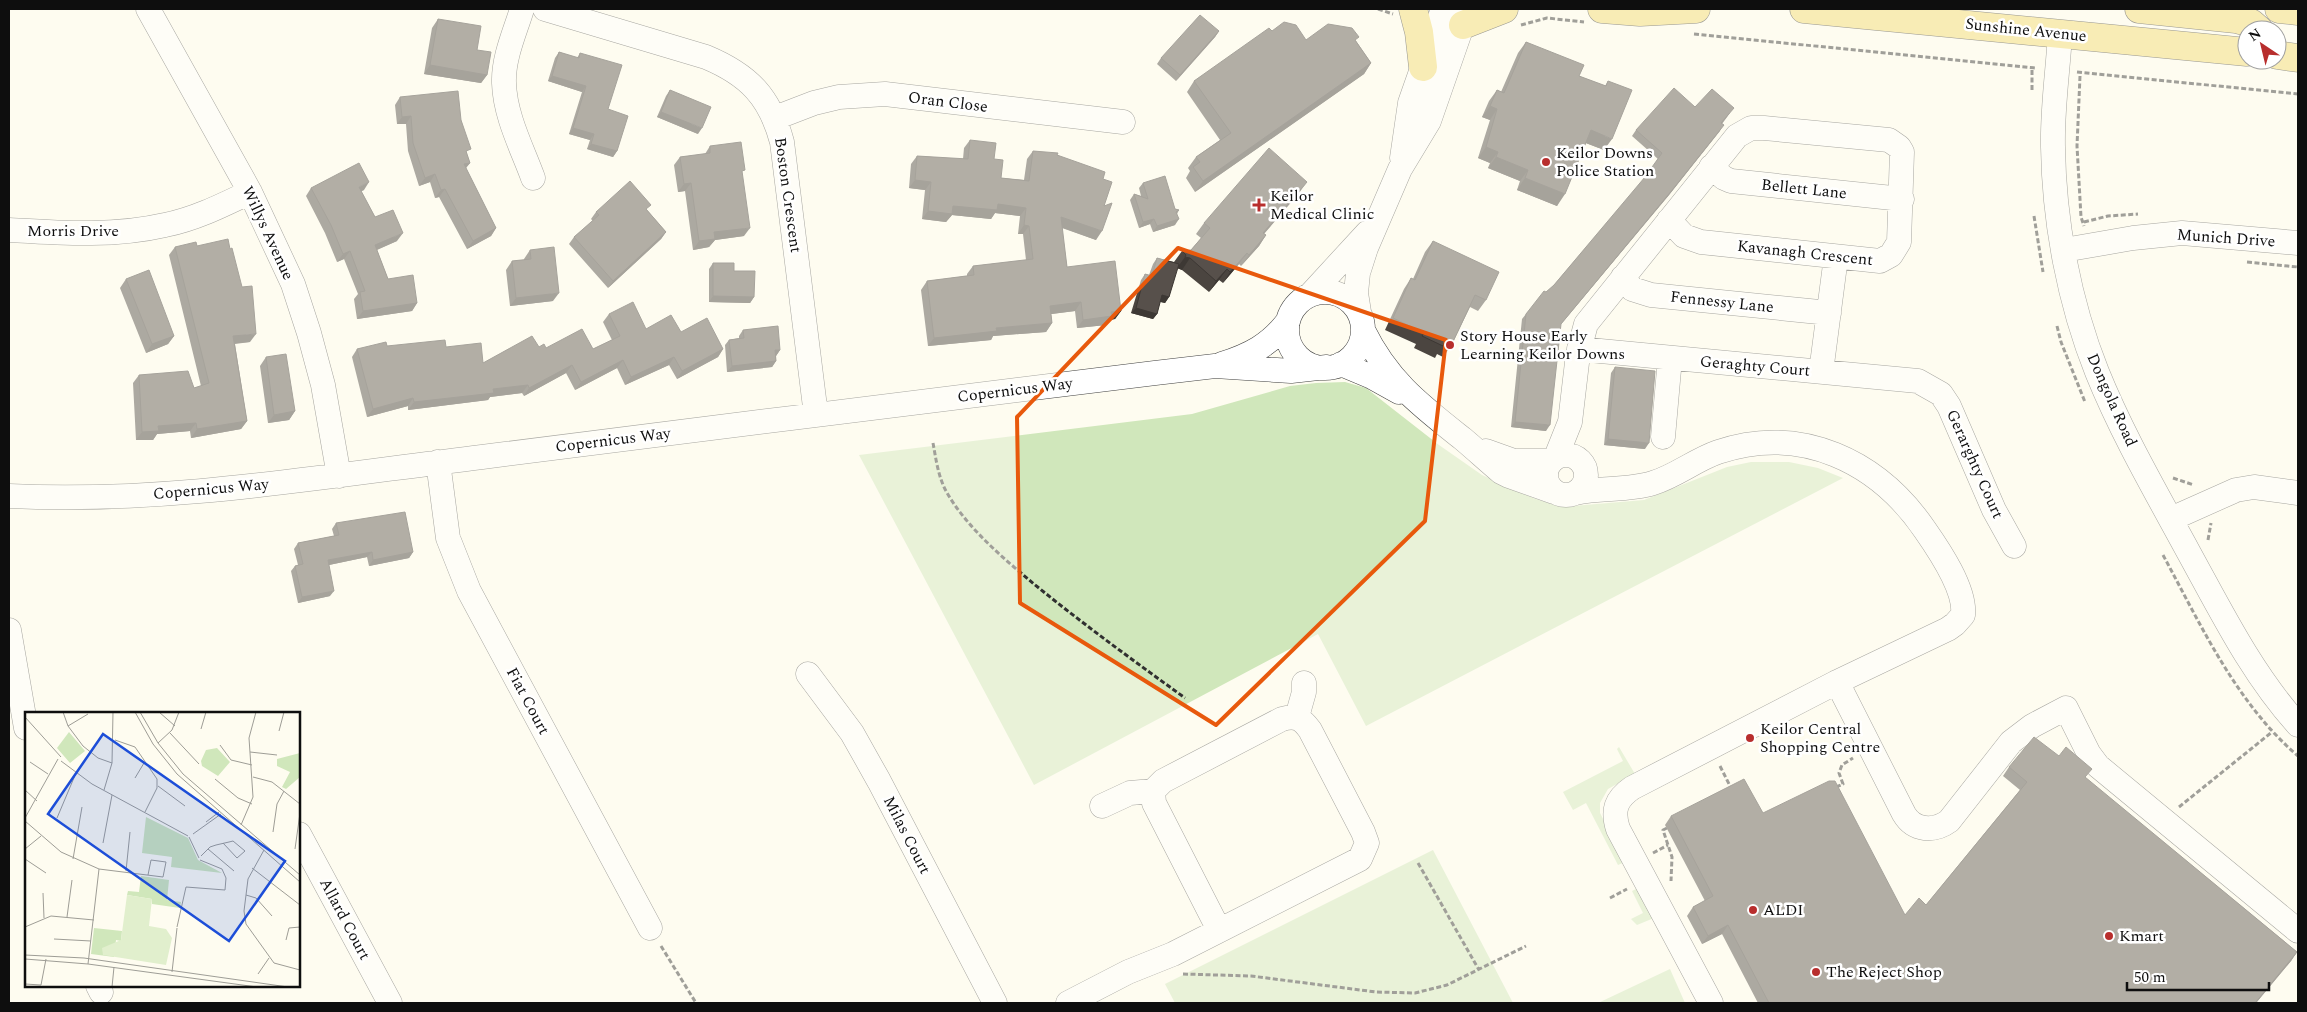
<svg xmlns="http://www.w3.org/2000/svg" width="2307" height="1012" viewBox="0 0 2307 1012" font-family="Spectral,serif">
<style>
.green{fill:#d0e7bb}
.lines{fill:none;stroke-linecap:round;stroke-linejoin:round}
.minor-casing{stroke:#414141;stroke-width:25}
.major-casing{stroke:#1f1f1f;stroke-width:29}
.path{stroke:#303030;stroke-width:3;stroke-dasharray:5 2.5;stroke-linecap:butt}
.minor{stroke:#fff;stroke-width:24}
.major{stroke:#f2d96d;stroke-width:28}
.wall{fill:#4b4540}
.shaded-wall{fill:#3d3834}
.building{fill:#57504b;stroke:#3d3834}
.marked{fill:none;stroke:#e8590c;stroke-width:4;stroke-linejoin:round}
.poi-dot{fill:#b82e2d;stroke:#fff;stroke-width:2}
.labels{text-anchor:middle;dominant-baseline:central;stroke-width:5;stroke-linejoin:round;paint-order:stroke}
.street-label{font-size:16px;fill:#0e0e0e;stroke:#fff}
.poi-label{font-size:16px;fill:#0e0e0e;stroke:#fff;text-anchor:start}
.inset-road{fill:none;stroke:#9e9d96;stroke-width:1}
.view{fill:#1d4ed8;fill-opacity:0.15;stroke:#1d4ed8;stroke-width:2.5}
.inset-edge{fill:none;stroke:#0e0e0e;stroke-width:2.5}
</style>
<rect width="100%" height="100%" fill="#fefcf0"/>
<path class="green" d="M1345,382L1366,388L1439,445L1482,475L1533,498L1561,507L1644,500L1727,467L1751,462H1789L1818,468L1843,478L1366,726L1318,634L1034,785L859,455L1192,414L1290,386L1316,383Z
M1619,747L1635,774L1608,789L1600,803V813L1625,862L1618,865L1586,803L1573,810L1563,792L1623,761L1617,749Z
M1433,850L1513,1003H1175L1165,984Z
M1638,888L1654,918L1637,925L1631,919L1643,913L1632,891Z
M1670,969L1685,1003H1598Z"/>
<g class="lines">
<defs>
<path id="minor" d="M148,9L250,192L293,284L309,333L323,385L339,476
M522,9C515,32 503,58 504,83C505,116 522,148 533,178
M545,9L706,57C749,75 770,97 782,142L816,415
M2060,34C2058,71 2052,109 2053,147C2054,222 2069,302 2097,372C2122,434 2157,494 2189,553C2222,613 2252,674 2298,725
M775,118L814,103L839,97L885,94L1123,122
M1402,158L1410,103L1443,9
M1711,167L1724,178L1731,181L1902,199
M9,230C61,233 113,237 165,225C195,219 223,205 250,192
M2064,250L2133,238L2182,233L2298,243
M1623,277L1632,289L1651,295L1829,313
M1287 330a38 38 0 1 1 76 0a38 38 0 1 1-76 0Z
M1310,295L1367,233
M1359,312L1356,293L1358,273L1366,248L1400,169L1429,121L1468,9
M1363,330C1388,381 1420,405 1463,439C1476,450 1488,461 1501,472L1509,476L1554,492
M1579,349L1918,381L1941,394L1949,406L1994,510L2014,546
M1222,364C1250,355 1270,345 1288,321
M1341,364L1372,377L1399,392
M1821,372L1836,257
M1663,437L1670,358
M1486,451L1514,461H1550
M1546 475a20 20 0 1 1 40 0a20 20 0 1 1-40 0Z
M1556,457L1570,422L1578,354L1586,324L1737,136L1751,128H1764L1889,140L1899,147L1902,152L1899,242L1891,255L1880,261L1701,242L1684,236L1669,220
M438,462L448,538L469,591L650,928
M1575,493C1601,487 1628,491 1653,483C1676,476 1695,460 1718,452C1801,424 1878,461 1925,530C1939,550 1966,590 1963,615L1955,624L1948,629L1837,682L1632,788C1616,799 1612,810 1618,829L1711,1003
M9,496C167,504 325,476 482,457C706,428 931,401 1155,373L1215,366L1291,371L1327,367
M2171,519L2236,490L2254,487L2298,493
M9,630L26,728
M808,674L852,733L879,781L995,1003
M1837,682L1904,814C1914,831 1934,832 1949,821L2011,742L2032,726L2066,708L2089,754L2098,766L2298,931
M1297,717L1304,692V683
M1102,806L1130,793L1153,791
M299,834L390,1003
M98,986L101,992
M1068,1003L1128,972L1173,954L1360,859L1367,843L1363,832L1310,730C1302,719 1296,715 1282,719L1163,781L1153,791L1154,803L1219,930"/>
<path id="major" d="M1413,9L1419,32L1423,67
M1602,9L1640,12L1696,9
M1804,9L2247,52
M2139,9L2236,19L2251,23L2259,30
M2279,9L2298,11
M1463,25L1504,9
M2277,55L2298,58"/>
</defs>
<use href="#minor" class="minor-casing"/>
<use href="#major" class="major-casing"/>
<path class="path" d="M1378,9L1393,14
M1521,25L1547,18L1584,22
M1694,34L2036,68
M2077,72L2298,94
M2080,76L2077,146L2081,217L2084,226
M2032,90V68
M2034,216L2043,272
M2084,222L2108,216L2138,214
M2247,262L2298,267
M2057,326L2061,342L2085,402
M933,443C936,459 938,476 946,491C966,527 1003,558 1034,584C1083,624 1134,661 1185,698
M2173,478L2194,485
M2208,540L2211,523
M2163,555C2201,625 2236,703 2298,756
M1720,766L1732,790
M1836,787L1843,784L1839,773L1842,765L1853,758
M2179,807L2272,732
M1667,828L1663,830L1672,857L1671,881
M1653,853L1668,845
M1418,863L1479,970
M1610,898L1627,889
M661,946L696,1003
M1183,974L1251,976L1376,992L1415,993L1447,985L1526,946"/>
<use href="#minor" class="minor"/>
<use href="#major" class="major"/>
</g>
<path class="wall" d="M438,19L477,50L487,75L481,83L424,74L432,28Z
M1219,31L1215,37L1176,81L1157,64L1161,58Z
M1272,31L1306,40L1356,41L1371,63L1364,74L1195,192L1186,178L1190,171L1188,168L1196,157L1220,140L1187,92L1194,81Z
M1526,42L1579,76L1605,86L1608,81L1604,150L1586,143L1557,206L1517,190L1520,181L1488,168L1490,163L1478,158L1490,120L1482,117L1489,101L1497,90L1501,92L1518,53Z
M559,52L577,58L580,53L608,109L617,151L613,157L587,149L590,140L569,134L582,92L548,81L555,58Z
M670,90L698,134L657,117L666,96Z
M400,97L461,120L467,155L470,163L466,168L496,228L491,236L467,249L439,197L435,198L430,182L419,186L408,151L406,124H397L395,105Z
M1695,107L1730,113L1722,124L1720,131L1669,195L1560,325L1546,431L1511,427L1522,319L1526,314L1554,285L1645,178L1658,159L1632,136L1636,130Z
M970,140L994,159L1001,178L1024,180L1027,159L1033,151L1057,155L1103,179L1104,206L1096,240L1062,228L1067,267L1121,311L1115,319L1109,320L1106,325L1077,328L1075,311L1051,314L1052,323L1046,332L993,336L991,340L928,346L921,290L927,281L967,276V274L973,266L1026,260L1023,234H1018L1020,216L995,213L991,219L952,215L946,222L922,219L925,190L909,188L911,164L917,156L963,159L964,148Z
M710,146L742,174L744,236L715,240L709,247L693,250L685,191L678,192L674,165L680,157L705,154Z
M1143,183L1175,209L1179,210L1177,214L1175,225L1153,232L1150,224L1139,228L1130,200L1134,194L1141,196L1139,188Z
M311,188L364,190L361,191L375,217L397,241L377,250L388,279L417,303L412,311L357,319L354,299L358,294L344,259L337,262L325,233L306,196Z
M1299,193L1264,234L1266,235L1259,246L1241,266L1239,264L1223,283L1219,280L1209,292L1182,270L1177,268L1169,297L1165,303L1160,302L1157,314L1153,319L1131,313L1141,280L1145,274L1149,275L1153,264L1157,258L1174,262L1182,251L1191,250L1201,238L1196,234L1204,223Z
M647,210L666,232L661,239L608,288L569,244L574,237L593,221L591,219L596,212Z
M1433,241L1486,300L1478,311L1470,307L1451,346L1443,357L1437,354L1435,358L1414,348L1416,344L1385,330L1404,289L1411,278L1413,279L1425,252Z
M197,246L250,342L235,344L247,421L241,429L191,438L190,431L157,434L153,440H136L133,383L139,375L194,388L201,386L169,255L175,247Z
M530,250L553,301L510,306L506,270L512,261L524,260V259Z
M713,263L734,271L754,297L750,303L709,302V269Z
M126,279L174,336L168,344L146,353L120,288Z
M609,314L646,329L681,332L723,349L718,357L677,379L669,365L625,385L617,368L575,390L566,373L524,396L522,393L490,397L488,400L408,410V406L367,417L352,357L357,349L387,346L446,347L483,363L539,347L546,348L593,349L612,340L603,322Z
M743,330L780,350L776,356V361L772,367L727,372L725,345L729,340L739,338V336Z
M266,357L295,411L289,420L268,423L260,366Z
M1615,367L1645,449L1604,445L1611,373Z
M336,523L413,552L409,558L369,566L367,557L329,565L330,596L298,603L291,571L295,566L298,565L294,549L298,543L334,536L332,529Z
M2009,767L2085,778L2297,952L2291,961L2256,1003H1758L1722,934L1702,944L1687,916L1693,907L1705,901L1665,825L1671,816L1763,813L1905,915L1926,905L2020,790L2003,776Z"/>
<path class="shaded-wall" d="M1219,31L1215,37L1176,81L1180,75Z
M1371,63L1364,74L1195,192L1203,181Z
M430,65L487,75L481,83L424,74Z
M552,76L586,86L582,92L548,81Z
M1490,106L1497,109L1490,120L1482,117Z
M661,112L702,128L698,134L657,117Z
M411,116L406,124H397L402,117Z
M1724,125L1669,195L1557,329L1561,324Z
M573,128L594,134L590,140L569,134Z
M1591,130L1612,139L1604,150L1583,142Z
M591,144L617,151L613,157L587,149Z
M1486,147L1498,152L1490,163L1478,158Z
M1496,157L1528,170L1520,181L1488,168Z
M470,163L464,170V164Z
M435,174L430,182L419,186L425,178Z
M1525,178L1565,194L1557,206L1517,190Z
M915,180L931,182L925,190L909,188Z
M369,182L364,190L353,195L359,187Z
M1307,182L1299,193L1255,244L1263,233Z
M691,183L685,191L678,192L684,184Z
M445,189L439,197L435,198L441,190Z
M998,204L1026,208L1020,216L995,213L991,219L952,215L946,222L922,219L928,211L953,206Z
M1061,217L1102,231L1096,240L1055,225Z
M1154,219L1150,224L1139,228L1143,222Z
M1179,219L1175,225L1153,232L1157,226Z
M1024,225L1029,226L1023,234H1018Z
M496,228L491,236L467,249L473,241Z
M750,228L744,236L715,240L709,247L693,250L699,241L714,232Z
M666,232L661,239L608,288L613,281Z
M403,233L397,241L369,253L375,245Z
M1266,235L1259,246L1241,266L1249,255Z
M350,251L344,259L337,262L343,254Z
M1247,253L1239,264L1223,283L1230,272Z
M1185,257L1190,258L1182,270L1177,268Z
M1227,269L1219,280L1209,292L1216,281Z
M559,293L553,301L510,306L516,298Z
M1162,295L1169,297L1165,303L1158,301Z
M713,296L754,297L750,303L709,302Z
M1081,302L1075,311L1044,315L1050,306Z
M417,303L412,311L357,319L363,311Z
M1136,308L1157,314L1153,319L1131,313Z
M1121,311L1115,319L1109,320L1106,325L1077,328L1083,320L1111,312Z
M1052,323L1046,332L993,336L991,340L928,346L934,338L996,328Z
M256,334L250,342L227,344L233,336Z
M174,336L168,344L146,353L152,344Z
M723,349L718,357L677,379L682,371Z
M775,350H780L776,356H771Z
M674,357L669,365L625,385L631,377Z
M623,360L617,368L575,390L581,382Z
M776,361L772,367L727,372L732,366Z
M572,365L566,373L524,396L529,388Z
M528,385L522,393L490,397L488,400L408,410L414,402L493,389Z
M413,398L408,406L367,417L373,409Z
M295,411L289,420L268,423L274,415Z
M247,421L241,429L191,438L197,429Z
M1515,422L1550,425L1546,431L1511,427Z
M196,423L190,431L157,434L153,440H136L142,432L158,426Z
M1608,439L1649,443L1645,449L1604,445Z
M372,552L367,557L324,566L328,560Z
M413,552L409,558L369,566L373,560Z
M334,591L330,596L298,603L302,597Z
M1728,925L1722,934L1702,944L1708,936Z
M2297,952L2291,961L2256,1003H2255Z"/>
<path class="building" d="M1200,15L1219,31L1180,75L1161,58Z
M438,19L481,26L477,50L491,52L487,75L430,65Z
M1284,22L1296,25L1306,40L1328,24L1352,28L1359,37L1355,40L1371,63L1203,181L1193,167L1200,162L1196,157L1231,133L1194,81L1269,28L1272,31Z
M1526,42L1584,65L1579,76L1606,86L1608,81L1632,90L1612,139L1591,130L1565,194L1525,178L1528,170L1496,157L1498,152L1486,147L1497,109L1490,106L1497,90L1504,93Z
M559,52L579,58L580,53L622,65L608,109L628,116L617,151L591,144L594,134L573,128L586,86L552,76Z
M1674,88L1695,107L1712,89L1734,108L1721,123L1724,125L1673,189L1561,324L1550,425L1515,422L1526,314L1544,291L1546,292L1554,285L1645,177L1662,153L1636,130Z
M670,90L711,107L702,128L661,112Z
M458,91L461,120L471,149L466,151L470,163L464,164L496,228L473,241L445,189L441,190L435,174L425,178L413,143L411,116L402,117L400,97Z
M970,140L996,143L994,159L1003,160L1001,178L1029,181L1033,151L1058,153L1057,155L1105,172L1103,179L1112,182L1104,206L1112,203L1102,231L1061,217L1067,267L1115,261L1121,311L1111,312L1112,316L1083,320L1081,302L1050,306L1052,323L996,328L997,331L934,338L927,281L974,275L973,266L1033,259L1029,226L1024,225L1026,208L998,204L997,210L953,206L952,214L928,211L931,182L915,180L917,156L968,159Z
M741,142L745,170L742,171L750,228L714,232L715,239L699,241L691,183L684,184L680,157L710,153V146Z
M1269,148L1307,182L1263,233L1266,235L1249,255L1247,253L1230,272L1227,269L1216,281L1190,258L1185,257L1186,255L1182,251L1191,250L1210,228L1204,223Z
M359,163L369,182L359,187L375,217L393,210L403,233L375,245L388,279L413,275L417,303L363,311L360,292L365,291L350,251L343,254L331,225L311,188Z
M1165,176L1175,209L1179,210L1176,212L1179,219L1157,226L1154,219L1143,222L1134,194L1148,199L1143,183Z
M630,181L651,205L646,209L666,232L613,281L574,237L599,215L596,212Z
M228,239L230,249L232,248L242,287L252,286L256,334L233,336L247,421L197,429L196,423L158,426L159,431L142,432L139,375L188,371L194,388L209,383L175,247L196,242L197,246Z
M1433,241L1499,272L1486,300L1475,295L1451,346L1444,343L1443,346L1422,336L1424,333L1393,318L1411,278L1415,280Z
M554,247L559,293L516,298L512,261L531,259L530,250Z
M1157,258L1179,264L1169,297L1162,295L1157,314L1136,308L1145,274L1152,276Z
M713,263H734V271H755L754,297L713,296Z
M149,270L174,336L152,344L126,279Z
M633,302L646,329L671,315L681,332L707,318L723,349L682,371L674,357L631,377L623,360L581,382L572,365L529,388L528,385L493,389L494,393L414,402L413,398L373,409L357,349L386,342L387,346L445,340L446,347L481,343L483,363L532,336L539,347L544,344L546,348L582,329L593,349L620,336L609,314Z
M778,326L780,350H775L776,361L732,366L729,340L744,338L743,330Z
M286,354L295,411L274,415L266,357Z
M1615,367L1655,371L1649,443L1608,439Z
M405,512L413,552L373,560L372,552L328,560L334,591L302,597L295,566L303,564L298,543L339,535L336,523Z
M2034,737L2059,756L2066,747L2092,769L2085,777L2297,952L2255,1003H1769L1728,925L1708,936L1693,907L1713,896L1671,816L1744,779L1763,813L1829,781H1835L1905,915L1919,898L1926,905L2027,782L2009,767Z"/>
<path d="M0 0H2307V1012H0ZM1178,248L1446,340L1425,521L1216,725L1020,603L1017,417Z" fill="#fefcf0" fill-opacity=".55" fill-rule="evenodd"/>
<path class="marked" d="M1178,248L1446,340L1425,521L1216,725L1020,603L1017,417Z"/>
<g class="poi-dot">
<circle cx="1546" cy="162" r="5"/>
<path d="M1256.5 197.5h5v5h5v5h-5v5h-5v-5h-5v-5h5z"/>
<circle cx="1450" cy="345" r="5"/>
<circle cx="1750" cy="738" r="5"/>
<circle cx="1753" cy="910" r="5"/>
<circle cx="2109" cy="936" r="5"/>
<circle cx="1816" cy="972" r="5"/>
</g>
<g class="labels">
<g class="street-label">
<text transform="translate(2026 30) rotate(6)">Sunshine Avenue</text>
<text transform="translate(948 102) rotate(7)">Oran Close</text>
<text transform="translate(1804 189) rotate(6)">Bellett Lane</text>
<text transform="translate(788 195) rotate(82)">Boston Crescent</text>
<text x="73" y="231">Morris Drive</text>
<text transform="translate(268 233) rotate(65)">Willys Avenue</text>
<text transform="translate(2226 238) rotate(4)">Munich Drive</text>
<text transform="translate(1805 253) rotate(6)">Kavanagh Crescent</text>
<text transform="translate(1722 302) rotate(6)">Fennessy Lane</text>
<text transform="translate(1755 366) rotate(5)">Geraghty Court</text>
<text transform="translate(1015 390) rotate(-7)">Copernicus Way</text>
<text transform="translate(2112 400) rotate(66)">Dongola Road</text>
<text transform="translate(613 440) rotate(-7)">Copernicus Way</text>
<text transform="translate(1975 464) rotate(66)">Gerarghty Court</text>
<text transform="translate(211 489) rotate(-5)">Copernicus Way</text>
<text transform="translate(528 701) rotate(62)">Fiat Court</text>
<text transform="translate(907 835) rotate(63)">Milas Court</text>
<text transform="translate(345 919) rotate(62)">Allard Court</text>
</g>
<g class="poi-label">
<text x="1556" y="153">Keilor Downs<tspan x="1556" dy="18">Police Station</tspan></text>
<text x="1270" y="196">Keilor<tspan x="1270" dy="18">Medical Clinic</tspan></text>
<text x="1460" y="336">Story House Early<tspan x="1460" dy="18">Learning Keilor Downs</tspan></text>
<text x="1760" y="729">Keilor Central<tspan x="1760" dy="18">Shopping Centre</tspan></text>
<text x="1763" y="910">ALDI</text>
<text x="2119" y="936">Kmart</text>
<text x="1826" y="972">The Reject Shop</text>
</g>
</g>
<g transform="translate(25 712)">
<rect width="275" height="275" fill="#fefcf0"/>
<path d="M44,20L60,39L45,51L32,36ZM192,36L205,50L193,64L177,54L176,49L181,38ZM275,41V65L261,77L257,75L265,60L252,54V47ZM121,105L163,126L173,148L197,161L146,155L147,145L117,141ZM116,164L144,168L142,188L156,190L155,196L127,192V187L102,183L103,179L114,180ZM69,216L97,219L96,229L91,228L89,245L66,242Z" fill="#d0e7bb"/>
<path d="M102,183L127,187L124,214L141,217L147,226L141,253L78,243L77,236L96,228Z" fill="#e1efcd"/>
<path class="inset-road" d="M38,0L43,14L58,34L73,46L87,51M110,0L128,32L152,62L275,170M115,0L133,31L158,62L275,163M134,0L150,14M0,5L36,45M43,14L63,2M176,17L181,0M254,19L259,0M145,21L174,52M90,28L110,35L132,67V76L120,100M133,31L147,18L154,0M195,33L206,48L227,53M225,40L252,43M36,49L67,72L163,124M5,50L23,62M228,65L247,70L275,92M110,66L119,51M190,67L213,86L227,92M133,74L160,94M0,78L12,89M79,78L87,51L88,0M0,106L33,47M32,106L51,61M0,109L36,140L74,157L138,165L141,150L126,148L123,163M181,110L194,100M216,113L228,85L224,26L231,0M248,120L252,92L259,79M168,122L196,102M164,125L174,146M78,131L87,83M0,137L16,124M183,137L209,159M270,137L275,101M239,138L223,167L219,199L221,212L249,251L275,258M176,144L185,135L191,133L204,130L208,129L220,139L212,146L198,131M0,147L21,161M48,147L57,95M227,156L275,193M101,159L105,120M18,181L19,206M221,183L231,186L247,204M42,205L47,168M0,215L26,204L69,208M152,215L161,175L200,178L201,166L197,157L175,148M29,227L66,229M261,228L264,216L275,215M0,243L59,246L263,275M0,247L63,252L232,275M63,252L74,157M147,260L152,216M233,262L244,246M0,272L16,273M16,273L21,247M87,275L89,255"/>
<path class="view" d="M78,22L260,149L204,229L23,102Z"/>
<rect width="275" height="275" class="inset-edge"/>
</g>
<rect width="2307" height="1012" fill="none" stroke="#0e0e0e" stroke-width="20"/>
<g transform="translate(2262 45) rotate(325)"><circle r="24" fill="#ffffff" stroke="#9f9f9f"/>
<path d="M0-4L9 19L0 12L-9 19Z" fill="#b82e2d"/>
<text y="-8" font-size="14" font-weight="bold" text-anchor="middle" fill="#0e0e0e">N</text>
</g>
<path d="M2127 982v8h142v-8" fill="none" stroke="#0e0e0e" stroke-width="2.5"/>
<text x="2134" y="982" font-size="15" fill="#0e0e0e" stroke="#ffffff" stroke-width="4" paint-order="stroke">50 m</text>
</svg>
